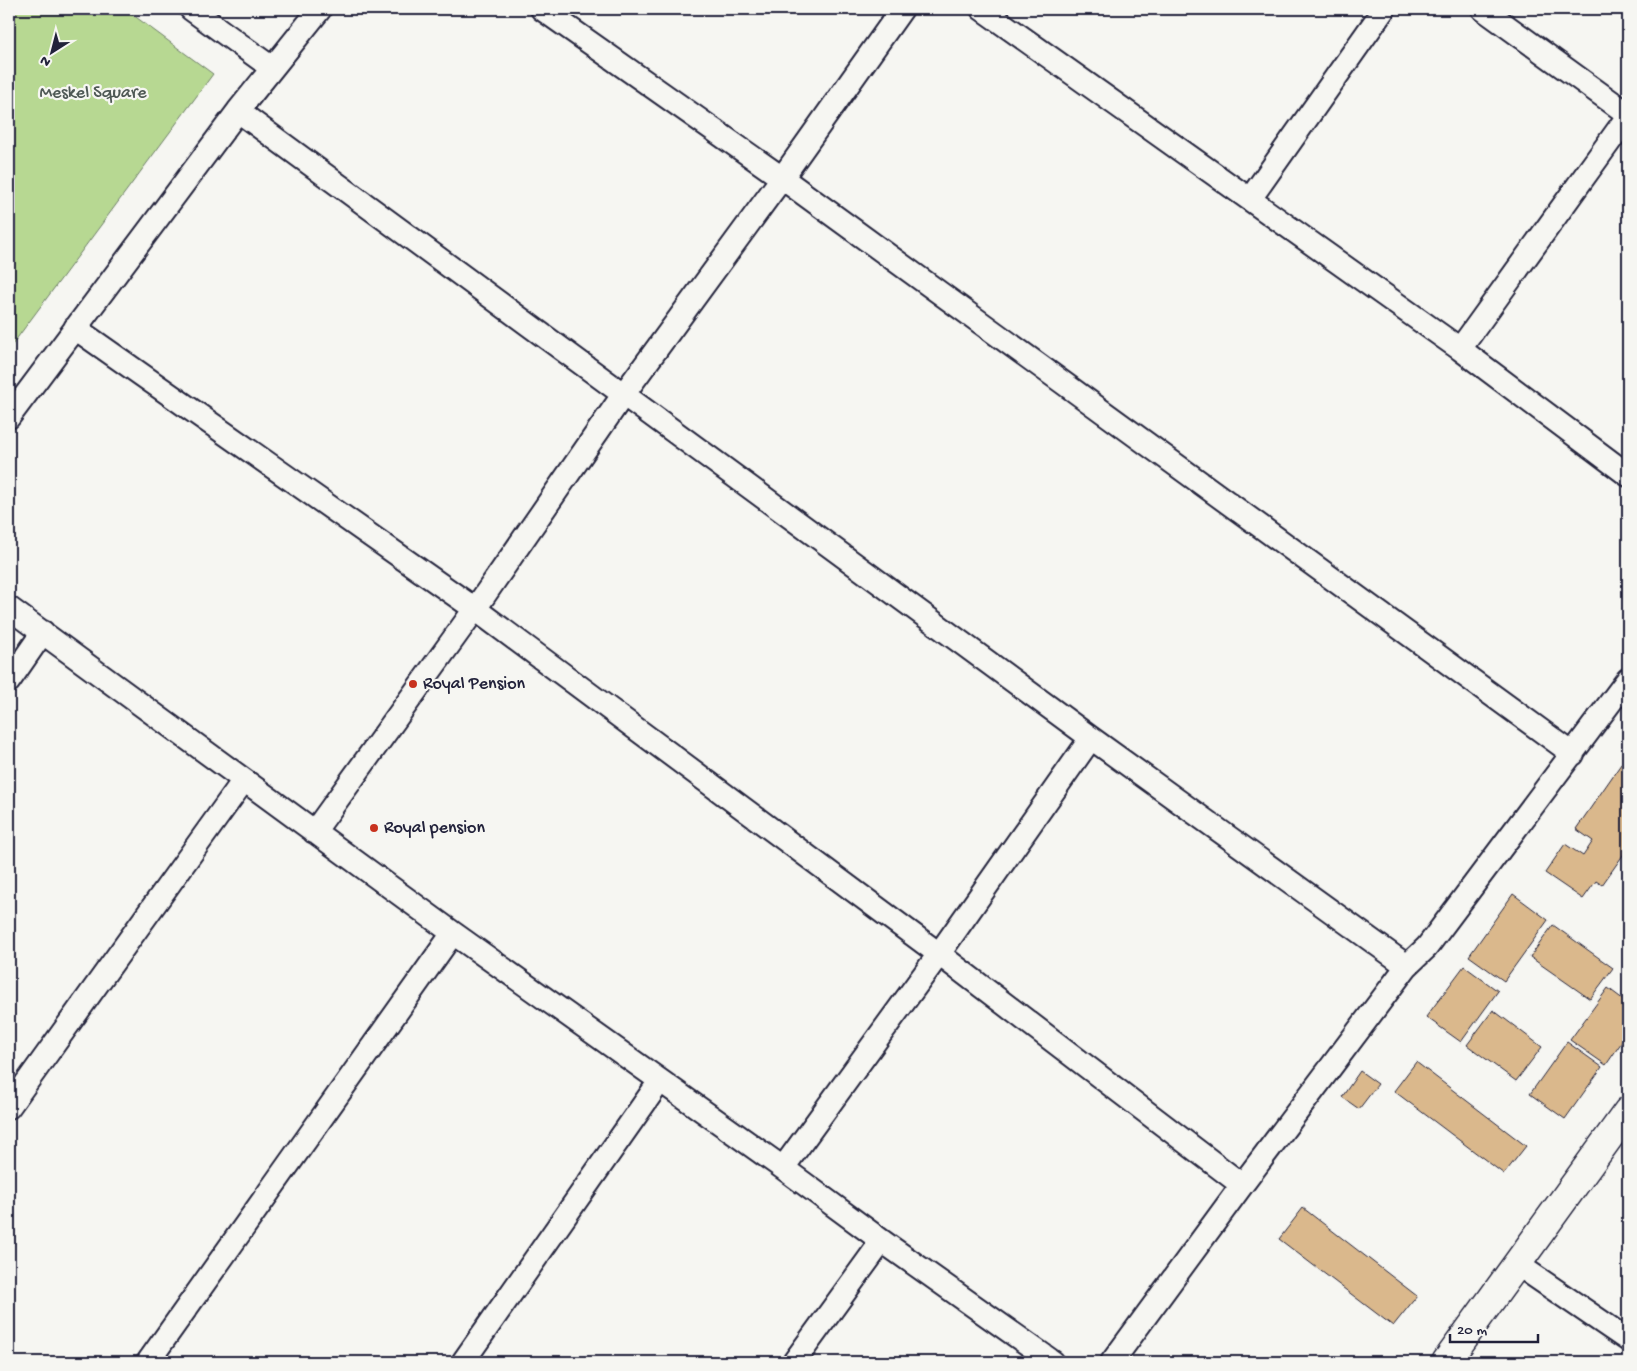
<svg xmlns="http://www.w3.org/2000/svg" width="1637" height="1371" viewBox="0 0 1637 1371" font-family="'Gochi Hand',sans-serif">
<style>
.green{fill:#b7d892;stroke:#6c7d66}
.building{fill:#dab88c;stroke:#22223b}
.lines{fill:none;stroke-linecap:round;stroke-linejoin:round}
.minor-casing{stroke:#22223b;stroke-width:26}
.tertiary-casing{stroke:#22223b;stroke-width:31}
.minor{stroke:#f6f6f2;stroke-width:22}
.tertiary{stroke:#f6f6f2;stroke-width:28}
.poi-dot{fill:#c8321e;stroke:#f6f6f2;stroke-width:2}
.labels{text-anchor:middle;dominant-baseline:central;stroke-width:4.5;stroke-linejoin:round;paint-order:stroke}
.park-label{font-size:18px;fill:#4f5955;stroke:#f6f6f2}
.poi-label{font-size:18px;fill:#22223b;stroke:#f6f6f2;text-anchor:start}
</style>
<rect width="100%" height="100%" fill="#f6f6f2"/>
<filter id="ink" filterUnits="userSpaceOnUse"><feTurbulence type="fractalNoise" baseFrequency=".02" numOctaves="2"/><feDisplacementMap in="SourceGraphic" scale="10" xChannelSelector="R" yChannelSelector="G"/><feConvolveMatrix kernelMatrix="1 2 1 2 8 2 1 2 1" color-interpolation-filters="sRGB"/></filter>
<g filter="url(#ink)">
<path class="green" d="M9,9H125L213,74L9,349Z"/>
<path class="building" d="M1628,754V848L1602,885L1596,881L1583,899L1545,873L1565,844L1583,856L1593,841L1576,829Z
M1513,894L1548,920L1504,981L1469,956Z
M1553,925L1613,968L1590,999L1530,957Z
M1464,966L1498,991L1461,1042L1426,1017Z
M1608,988L1628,1003V1033L1606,1065L1570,1040Z
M1493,1010L1542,1047L1516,1081L1467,1045Z
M1567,1042L1602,1067L1565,1119L1530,1094Z
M1416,1062L1526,1146L1504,1174L1394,1091Z
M1360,1071L1378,1084L1359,1109L1342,1097Z
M1303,1208L1417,1296L1393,1326L1279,1239Z"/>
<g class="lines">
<defs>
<path id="minor" d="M191,9L272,68
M542,9L782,178L1573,754
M982,9L1460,349L1628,475
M1483,9L1628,114
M238,111L1091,738L1407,966
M1250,199L1384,9
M75,328L475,609L939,954L1242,1185
M1460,349L1628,116
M9,417L238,111L320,9
M9,608L453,933L783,1168L882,1241L1053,1362
M9,681L43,632
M314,832L475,609L623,395L782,178L902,9
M9,1107L244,780
M783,1168L939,954L1091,738
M1517,1264L1628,1340
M148,1362L453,933
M463,1362L660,1081
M794,1362L882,1241
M1112,1362L1242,1185L1407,966L1427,947L1628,679"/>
<path id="tertiary" d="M1446,1362L1628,1111"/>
</defs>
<use href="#minor" class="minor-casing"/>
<use href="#tertiary" class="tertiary-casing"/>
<use href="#minor" class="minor"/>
<use href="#tertiary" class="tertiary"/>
</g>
</g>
<g class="poi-dot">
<circle cx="413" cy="684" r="5"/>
<circle cx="374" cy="828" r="5"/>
</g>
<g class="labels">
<g class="park-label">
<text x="93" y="93">Meskel Square</text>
</g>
<g class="poi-label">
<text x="423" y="684">Royal Pension</text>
<text x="384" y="828">Royal pension</text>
</g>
</g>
<rect width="1637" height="1371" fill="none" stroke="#f6f6f2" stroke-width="30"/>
<rect x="15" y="15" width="1607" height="1341" fill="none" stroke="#22223b" stroke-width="2" filter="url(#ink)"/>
<g transform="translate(52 52) rotate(216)" stroke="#f6f6f2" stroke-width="4" paint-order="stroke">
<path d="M0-4L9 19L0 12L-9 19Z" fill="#22223b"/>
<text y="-8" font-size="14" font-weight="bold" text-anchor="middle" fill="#22223b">N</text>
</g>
<path d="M1450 1334v8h88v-8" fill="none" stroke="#22223b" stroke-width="2.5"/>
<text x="1457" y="1334" font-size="15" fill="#22223b" stroke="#f6f6f2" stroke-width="4" paint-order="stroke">20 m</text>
</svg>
